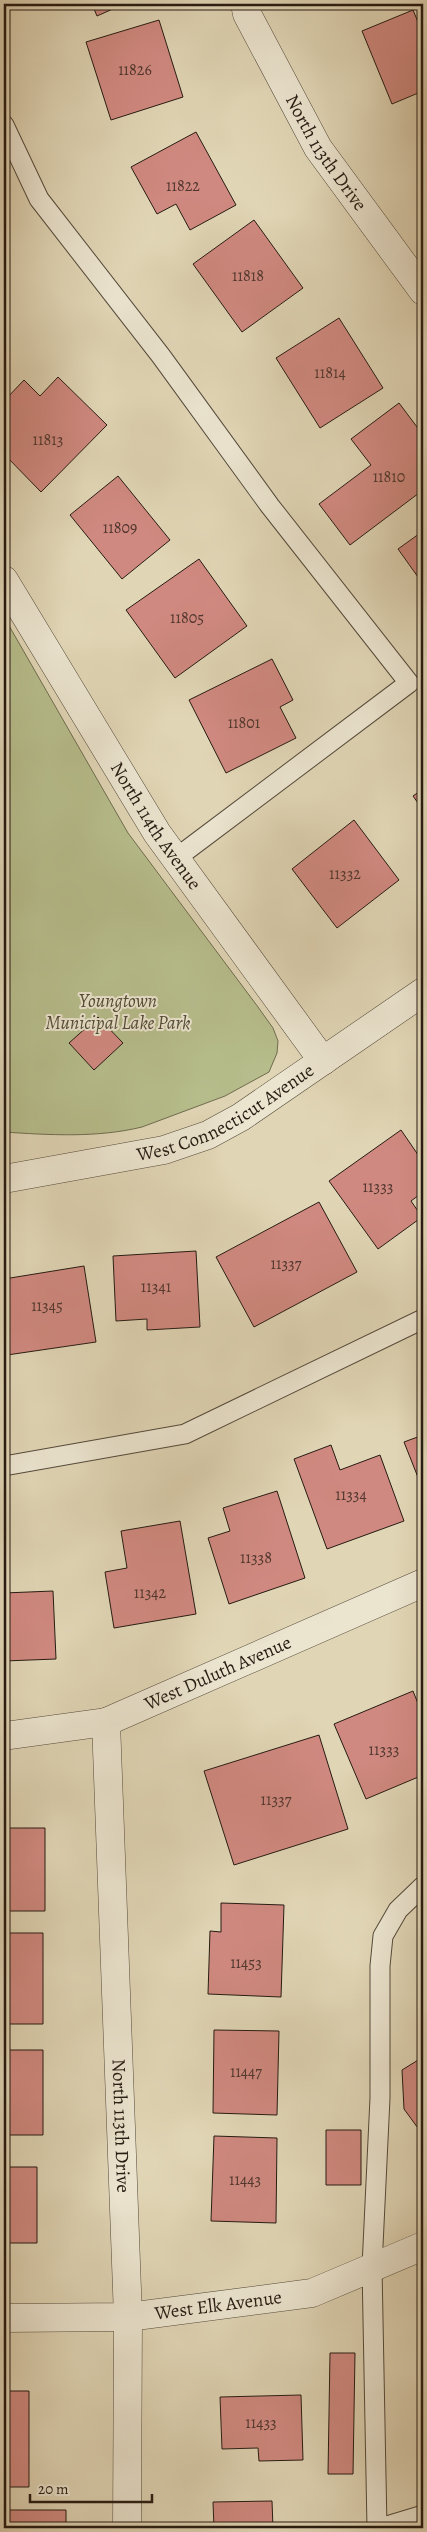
<svg xmlns="http://www.w3.org/2000/svg" width="427" height="2532" viewBox="0 0 427 2532" font-family="Alegreya,serif">
<style>
.green{fill:#b6bc8b;stroke:#6e6c4e}
.building{fill:#d08980;stroke:#261b12}
.lines{fill:none;stroke-linecap:round;stroke-linejoin:round}
.lane-casing{stroke:#544a3b;stroke-width:21}
.street-casing{stroke:#544a3b;stroke-width:29}
.lane{stroke:#ebe4cf;stroke-width:19}
.street{stroke:#ebe4cf;stroke-width:28}
.labels{text-anchor:middle;dominant-baseline:central;stroke-width:4;stroke-linejoin:round;paint-order:stroke}
.number-label{font-size:16px;fill:#50362e}
.street-label{font-size:19px;fill:#261b12;stroke:#ebe4cf}
.park-label{font-size:19px;font-style:italic;fill:#514b36;stroke:#ebe4cf}
</style>
<rect width="100%" height="100%" fill="#e0d5b5"/>
<filter id="stains"><feTurbulence type="fractalNoise" baseFrequency=".004" numOctaves="4"/><feColorMatrix values="0 0 0 0 .2 0 0 0 0 .09 0 0 0 0 .02 0 0 0 .5 -.17"/></filter>
<radialGradient id="worn" r=".72"><stop offset=".6" stop-color="#630" stop-opacity="0"/><stop offset="1" stop-color="#630" stop-opacity=".3"/></radialGradient>
<path class="green" d="M4,617L128,833L258,1007L273,1028L278,1041L277,1053L269,1072L225,1096L142,1127C97,1138 49,1135 4,1132Z"/>
<path class="building" d="M92,4H124L97,16Z
M413,10L423,34V91L392,104L362,31Z
M159,20L183,97L111,120L86,42Z
M196,132L236,205L190,230L176,204L157,214L131,167Z
M254,220L303,288L242,332L193,264Z
M339,318L383,388L320,428L276,358Z
M58,377L107,425L41,492L4,454V401L24,380L40,396Z
M399,403L423,435V490L350,545L319,504L371,465L351,439Z
M118,476L170,540L122,579L70,515Z
M423,531V584L398,549Z
M199,559L247,626L175,678L126,610Z
M272,659L293,700L280,707L296,738L226,773L189,700Z
M423,789V810L413,796Z
M354,820L399,880L337,928L292,869Z
M98,1017L123,1043L94,1070L69,1043Z
M401,1130L423,1162V1192L411,1201L422,1217L378,1249L329,1181Z
M319,1202L357,1272L254,1327L216,1257Z
M196,1251L200,1327L147,1330V1319L116,1321L113,1256Z
M84,1266L96,1342L7,1355L4,1333V1279Z
M423,1435V1490L404,1442Z
M331,1445L340,1470L380,1455L404,1521L327,1549L294,1459Z
M277,1491L305,1578L229,1604L208,1538L230,1531L223,1508Z
M180,1521L196,1614L114,1628L105,1572L127,1568L121,1531Z
M53,1591L56,1659L4,1661V1593Z
M413,1691L423,1716V1775L366,1799L334,1724Z
M319,1735L348,1829L234,1865L204,1771Z
M4,1828H45V1911H4Z
M221,1903L284,1905L281,1997L208,1994L210,1931L221,1932Z
M4,1933H43V2024H4Z
M214,2030L279,2031L277,2115L213,2113Z
M4,2050H43V2135H4Z
M423,2057V2135L404,2109L402,2070Z
M326,2130H361V2185H326Z
M214,2136L277,2138L276,2223L211,2221Z
M4,2167H37V2243H4Z
M330,2353H355L353,2474H328Z
M4,2391H29V2487H4Z
M301,2395L303,2460L259,2461L258,2448L222,2449L220,2397Z
M272,2501L273,2528H214L213,2502Z
M4,2510H66V2528H4Z"/>
<g class="lines">
<defs>
<path id="lane" d="M4,125L39,199L161,356L270,506L409,683L175,859
M4,1466L185,1434L423,1319
M377,2528L372,2267L380,2098V1966L383,1936L398,1910L423,1886
M380,2528L423,2515"/>
<g id="street">
<path id="s1" d="M245,4L247,14L318,148L423,291"/>
<path id="s2" d="M4,580L157,833L323,1061"/>
<path id="s3" d="M4,1179L164,1150L208,1135L241,1117L423,992"/>
<path id="s4" d="M106,1722L128,2317L127,2528"/>
<path id="s5" d="M4,1736L106,1722L423,1583"/>
<path id="s6" d="M4,2318L128,2317L312,2293L423,2246"/>
</g>
</defs>
<use href="#lane" class="lane-casing"/>
<use href="#street" class="street-casing"/>
<use href="#lane" class="lane"/>
<use href="#street" class="street"/>
</g>
<g class="labels">
<g class="number-label">
<text x="135" y="70">11826</text>
<text x="183" y="186">11822</text>
<text x="248" y="276">11818</text>
<text x="330" y="373">11814</text>
<text x="48" y="440">11813</text>
<text x="389" y="477">11810</text>
<text x="120" y="528">11809</text>
<text x="187" y="618">11805</text>
<text x="244" y="723">11801</text>
<text x="345" y="874">11332</text>
<text x="378" y="1187">11333</text>
<text x="286" y="1264">11337</text>
<text x="156" y="1287">11341</text>
<text x="47" y="1306">11345</text>
<text x="351" y="1495">11334</text>
<text x="256" y="1558">11338</text>
<text x="150" y="1593">11342</text>
<text x="384" y="1750">11333</text>
<text x="276" y="1800">11337</text>
<text x="246" y="1963">11453</text>
<text x="246" y="2072">11447</text>
<text x="245" y="2180">11443</text>
<text x="261" y="2423">11433</text>
</g>
<g class="street-label">
<text stroke="none"><textPath href="#s1" startOffset="170">North 113th Drive</textPath></text>
<text stroke="none"><textPath href="#s2" startOffset="289">North 114th Avenue</textPath></text>
<text stroke="none"><textPath href="#s3" startOffset="234">West Connecticut Avenue</textPath></text>
<text stroke="none"><textPath href="#s5" startOffset="225">West Duluth Avenue</textPath></text>
<text stroke="none"><textPath href="#s4" startOffset="404">North 113th Drive</textPath></text>
<text stroke="none"><textPath href="#s6" startOffset="215">West Elk Avenue</textPath></text>
</g>
<g class="park-label">
<text x="118" y="1001">Youngtown<tspan x="118" dy="22">Municipal Lake Park</tspan></text>
</g>
</g>
<rect width="427" height="2532" fill="none" stroke="#e0d5b5" stroke-width="20"/>
<rect x="5" y="5" width="417" height="2522" fill="none" stroke="#261b12" stroke-width="2.5"/>
<rect x="10" y="10" width="407" height="2512" fill="none" stroke="#261b12"/>
<path d="M30 2494v8h122v-8" fill="none" stroke="#261b12" stroke-width="2.5"/>
<text x="38" y="2494" font-size="15" fill="#261b12" stroke="#ebe4cf" stroke-width="4" paint-order="stroke">20 m</text>
<rect width="100%" height="100%" filter="url(#stains)"/>
<rect width="100%" height="100%" fill="url(#worn)"/>
</svg>
